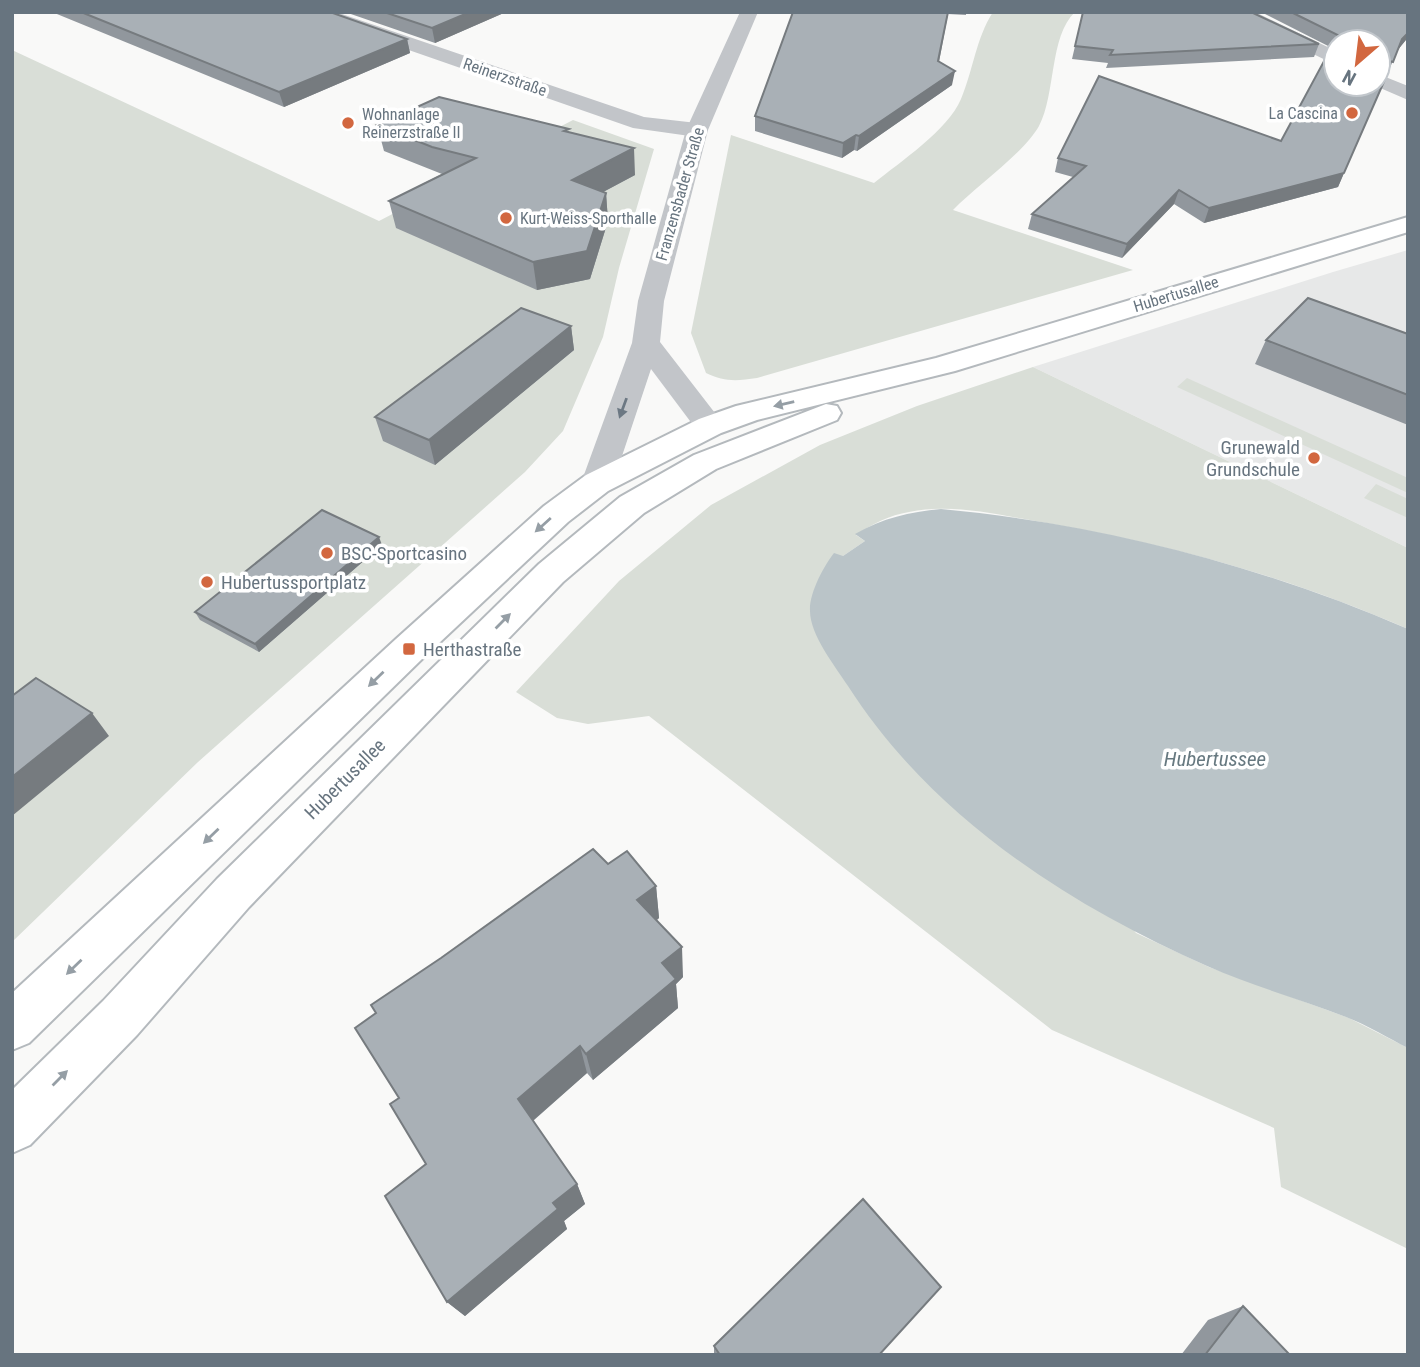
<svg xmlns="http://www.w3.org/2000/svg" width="1420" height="1367" viewBox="0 0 1420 1367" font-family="'Roboto Condensed',sans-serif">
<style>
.built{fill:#e7e8e8}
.green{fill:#d9ded7}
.water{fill:#bac4c8}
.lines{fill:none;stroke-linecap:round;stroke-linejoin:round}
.secondary-casing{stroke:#b4b9bd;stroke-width:4}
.minor{fill:#c2c5c9;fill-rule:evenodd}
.tertiary{fill:#c2c5c9;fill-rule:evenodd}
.secondary{fill:#fff;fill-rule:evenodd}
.wall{fill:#91979d}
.shaded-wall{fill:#767b7f}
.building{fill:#a9b0b6;stroke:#767b7f;stroke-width:2}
.oneway{fill:#959ea5}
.oneway2{fill:#6c7883}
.poi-dot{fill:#d2673f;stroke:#fff;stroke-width:2.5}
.labels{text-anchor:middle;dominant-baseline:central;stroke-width:7;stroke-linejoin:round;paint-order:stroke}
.far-street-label{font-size:16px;fill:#67747f;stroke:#fff}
.far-poi-label{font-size:16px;fill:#67747f;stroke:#fff;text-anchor:start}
.poi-label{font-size:19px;fill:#67747f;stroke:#fff;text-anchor:start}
.street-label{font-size:19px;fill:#67747f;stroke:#fff}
.water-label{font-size:21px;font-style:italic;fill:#677980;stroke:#fff}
</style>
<rect width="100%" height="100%" fill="#f9f9f8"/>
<path class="built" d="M1408,250V548L1033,367L1333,272Z"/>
<path class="green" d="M993,12H1075C1049,37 1056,94 1039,126C1023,154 977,185 953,210L1133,270L757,378C737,381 724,382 706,373L691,333L731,135L874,183C900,162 948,130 961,99C973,71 976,38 993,12Z
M12,50L379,221L573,120L654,149L619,268L603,337L563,431L525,472L198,762L12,942Z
M1033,367L1408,548V629C1287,576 1171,545 1041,522C999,515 952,503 909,512C890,515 872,524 856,535L865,541L843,556L1136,933L1209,967L1349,1018L1408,1048V1249L1281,1187L1274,1128L1052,1030L649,716L588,724L557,718L516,692L619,581L711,505L820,445L917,406Z
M1187,378L1408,478V493L1177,387Z
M1376,484L1408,499V518L1364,498Z"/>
<path class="water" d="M941,509C1101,524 1260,565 1408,629V1048C1388,1038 1367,1025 1346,1017C1300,999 1252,986 1207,966C1068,905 931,816 848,686C835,666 810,635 810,611C809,593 824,566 834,553L843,556L865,541L855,534C883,518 909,512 941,509Z"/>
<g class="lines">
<defs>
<path id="secondary" d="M1408,217V232L955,371L757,420L721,433L608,491L568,522L422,659L29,1043L12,1050V993L396,639L544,506L586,475L699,419L736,406L936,358Z
M826,404L837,406L841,413L837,420L716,469L644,513L563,582L249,907L137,1035L30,1145L12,1153V1090L103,1001L217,879L539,564L620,497L694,455Z"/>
</defs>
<use href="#secondary" class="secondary-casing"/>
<path class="minor" d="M308,12H336L644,117L697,123L705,125L708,130L705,135L697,137L633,128L311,16Z
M1231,12H1255L1336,51V65L1234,16Z
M1378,74L1408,86V100L1371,84H1378Z"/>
<path class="tertiary" d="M740,12H758L708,130L664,301L660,342L725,426L721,433L710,436L699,433L651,369L613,483L608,491L597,494L586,491L581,483L632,343L638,301L686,130Z"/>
<use href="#secondary" class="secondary"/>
</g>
<path class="wall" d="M52,12H330L407,39L410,53L284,107Z
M345,12H506L435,43Z
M793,12H966V15L948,14L939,62L952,85L857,151L854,150L842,158L755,131V116Z
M1083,12L1319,44L1314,57L1106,68L1108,63L1072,59Z
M1261,12H1408V37L1397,51L1387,75L1379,73L1344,173L1338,187L1204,223L1174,204L1122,258L1028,229L1032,214L1073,177L1055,172L1058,158L1281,141L1378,42H1336V50Z
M377,125L570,132L635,175L603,192L606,193L608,221L590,279L537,290L396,228L389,201L442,174L384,151Z
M571,326L574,350L435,465L383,441L375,417Z
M1408,334V425L1255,364L1266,340Z
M382,545L259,652L200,620L195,612Z
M608,864L656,886L659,918L657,920L683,977L676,984L678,1008L593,1080L587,1073L533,1121L577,1184L585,1204L564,1221L567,1229L465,1316L447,1302L426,1164L399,1098Z
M1243,1306L1290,1355H1181L1208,1320Z
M714,1346L879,1355H714Z"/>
<path class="shaded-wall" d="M470,12H506L435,43L432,28Z
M1408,33L1406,40L1396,52L1402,39Z
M407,39L410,53L284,107L279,92Z
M955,71L952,85L857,151L859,136Z
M856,135L854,150L842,158L843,143Z
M634,148L635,175L575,207L572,180Z
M1344,173L1338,187L1204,223L1209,208Z
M1179,190L1174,204L1122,258L1127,244Z
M606,193L608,221L590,279L537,290L533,262Z
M571,326L574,350L435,465L429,440Z
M379,537L382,545L259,652L255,644Z
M92,713L109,736L12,816V777Z
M656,886L659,918L641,932L637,900Z
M682,947L683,977L676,984L678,1008L593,1080L586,1054L662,963Z
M580,1046L587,1073L529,1124L518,1099Z
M577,1184L585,1204L564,1221L567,1229L465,1316L447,1302L553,1203Z"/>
<path class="building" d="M81,12H330L407,39L279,92Z
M384,12H470L432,28Z
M793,12H948L938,61L955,71L859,136L856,135L843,143L755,116Z
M1083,12H1251L1319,44L1110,55L1113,50L1075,46Z
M1291,12H1408V33L1402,39L1393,62L1382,59L1381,68L1378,69V42H1344V38Z
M1330,50L1336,51V84H1378V74L1386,77L1344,173L1209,208L1179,190L1127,244L1032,214L1086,166L1058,158L1099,76L1281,141Z
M439,97L569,129L564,131L634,148L572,180L606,193L587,251L533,262L389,201L476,158L432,147L377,125Z
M1308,298L1408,334V395L1266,340Z
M521,308L571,326L429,440L375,417Z
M322,510L379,537L255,644L195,612Z
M36,678L92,713L12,777V696Z
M593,849L608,864L627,851L656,886L637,900L682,947L662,963L676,979L586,1054L580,1046L518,1099L577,1184L553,1203L558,1209L447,1302L385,1196L426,1164L390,1104L399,1098L355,1028L376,1013L371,1005L441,958Z
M863,1199L941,1287L879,1355H720L714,1346Z
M1243,1306L1290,1355H1205Z"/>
<defs><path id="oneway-solid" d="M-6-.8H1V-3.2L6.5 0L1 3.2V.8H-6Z" transform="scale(1.75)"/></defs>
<g class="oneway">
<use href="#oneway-solid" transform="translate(784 404) rotate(167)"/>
<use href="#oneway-solid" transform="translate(543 525) rotate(138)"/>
<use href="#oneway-solid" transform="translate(503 621) rotate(-45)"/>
<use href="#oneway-solid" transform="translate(376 679) rotate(136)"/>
<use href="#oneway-solid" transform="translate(211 836) rotate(136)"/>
<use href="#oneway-solid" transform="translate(74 967) rotate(136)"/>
<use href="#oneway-solid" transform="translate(60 1078) rotate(-45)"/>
</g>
<use class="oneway2" href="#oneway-solid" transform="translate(623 408) rotate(110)"/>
<g class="poi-dot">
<circle cx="1352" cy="113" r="7"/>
<circle cx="348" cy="123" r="7"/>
<circle cx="506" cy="218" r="7"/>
<circle cx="1314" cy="458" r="7"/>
<circle cx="327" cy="553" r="7"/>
<circle cx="207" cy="582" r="7"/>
<rect x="402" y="642" width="14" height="14" rx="3.5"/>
</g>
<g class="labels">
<g class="far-street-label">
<text transform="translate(505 77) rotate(19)">Reinerzstraße</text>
<text transform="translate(680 194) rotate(-74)">Franzensbader Straße</text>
<text transform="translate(1176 294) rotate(-17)">Hubertusallee</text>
</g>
<g class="far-poi-label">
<text x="1338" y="113" text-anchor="end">La Cascina</text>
<text x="362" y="114">Wohnanlage<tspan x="362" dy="18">Reinerzstraße II</tspan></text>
<text x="520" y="218">Kurt-Weiss-Sporthalle</text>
</g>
<g class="poi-label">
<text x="1300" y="447" text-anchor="end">Grunewald<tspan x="1300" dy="22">Grundschule</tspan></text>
<text x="341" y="553">BSC-Sportcasino</text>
<text x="221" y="582">Hubertussportplatz</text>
<text x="423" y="649">Herthastraße</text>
</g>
<g class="street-label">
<text transform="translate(345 779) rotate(-45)">Hubertusallee</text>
</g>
<g class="water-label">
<text x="1215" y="759">Hubertussee</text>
</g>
</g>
<rect width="1420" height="1367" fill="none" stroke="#67747f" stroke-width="28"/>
<g transform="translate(1357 63) rotate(208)"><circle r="33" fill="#ffffff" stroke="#c2c7cc" stroke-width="2"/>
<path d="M0-5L12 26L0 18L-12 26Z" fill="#d2673f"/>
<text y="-10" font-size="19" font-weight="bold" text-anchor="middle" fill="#67747f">N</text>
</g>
</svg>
